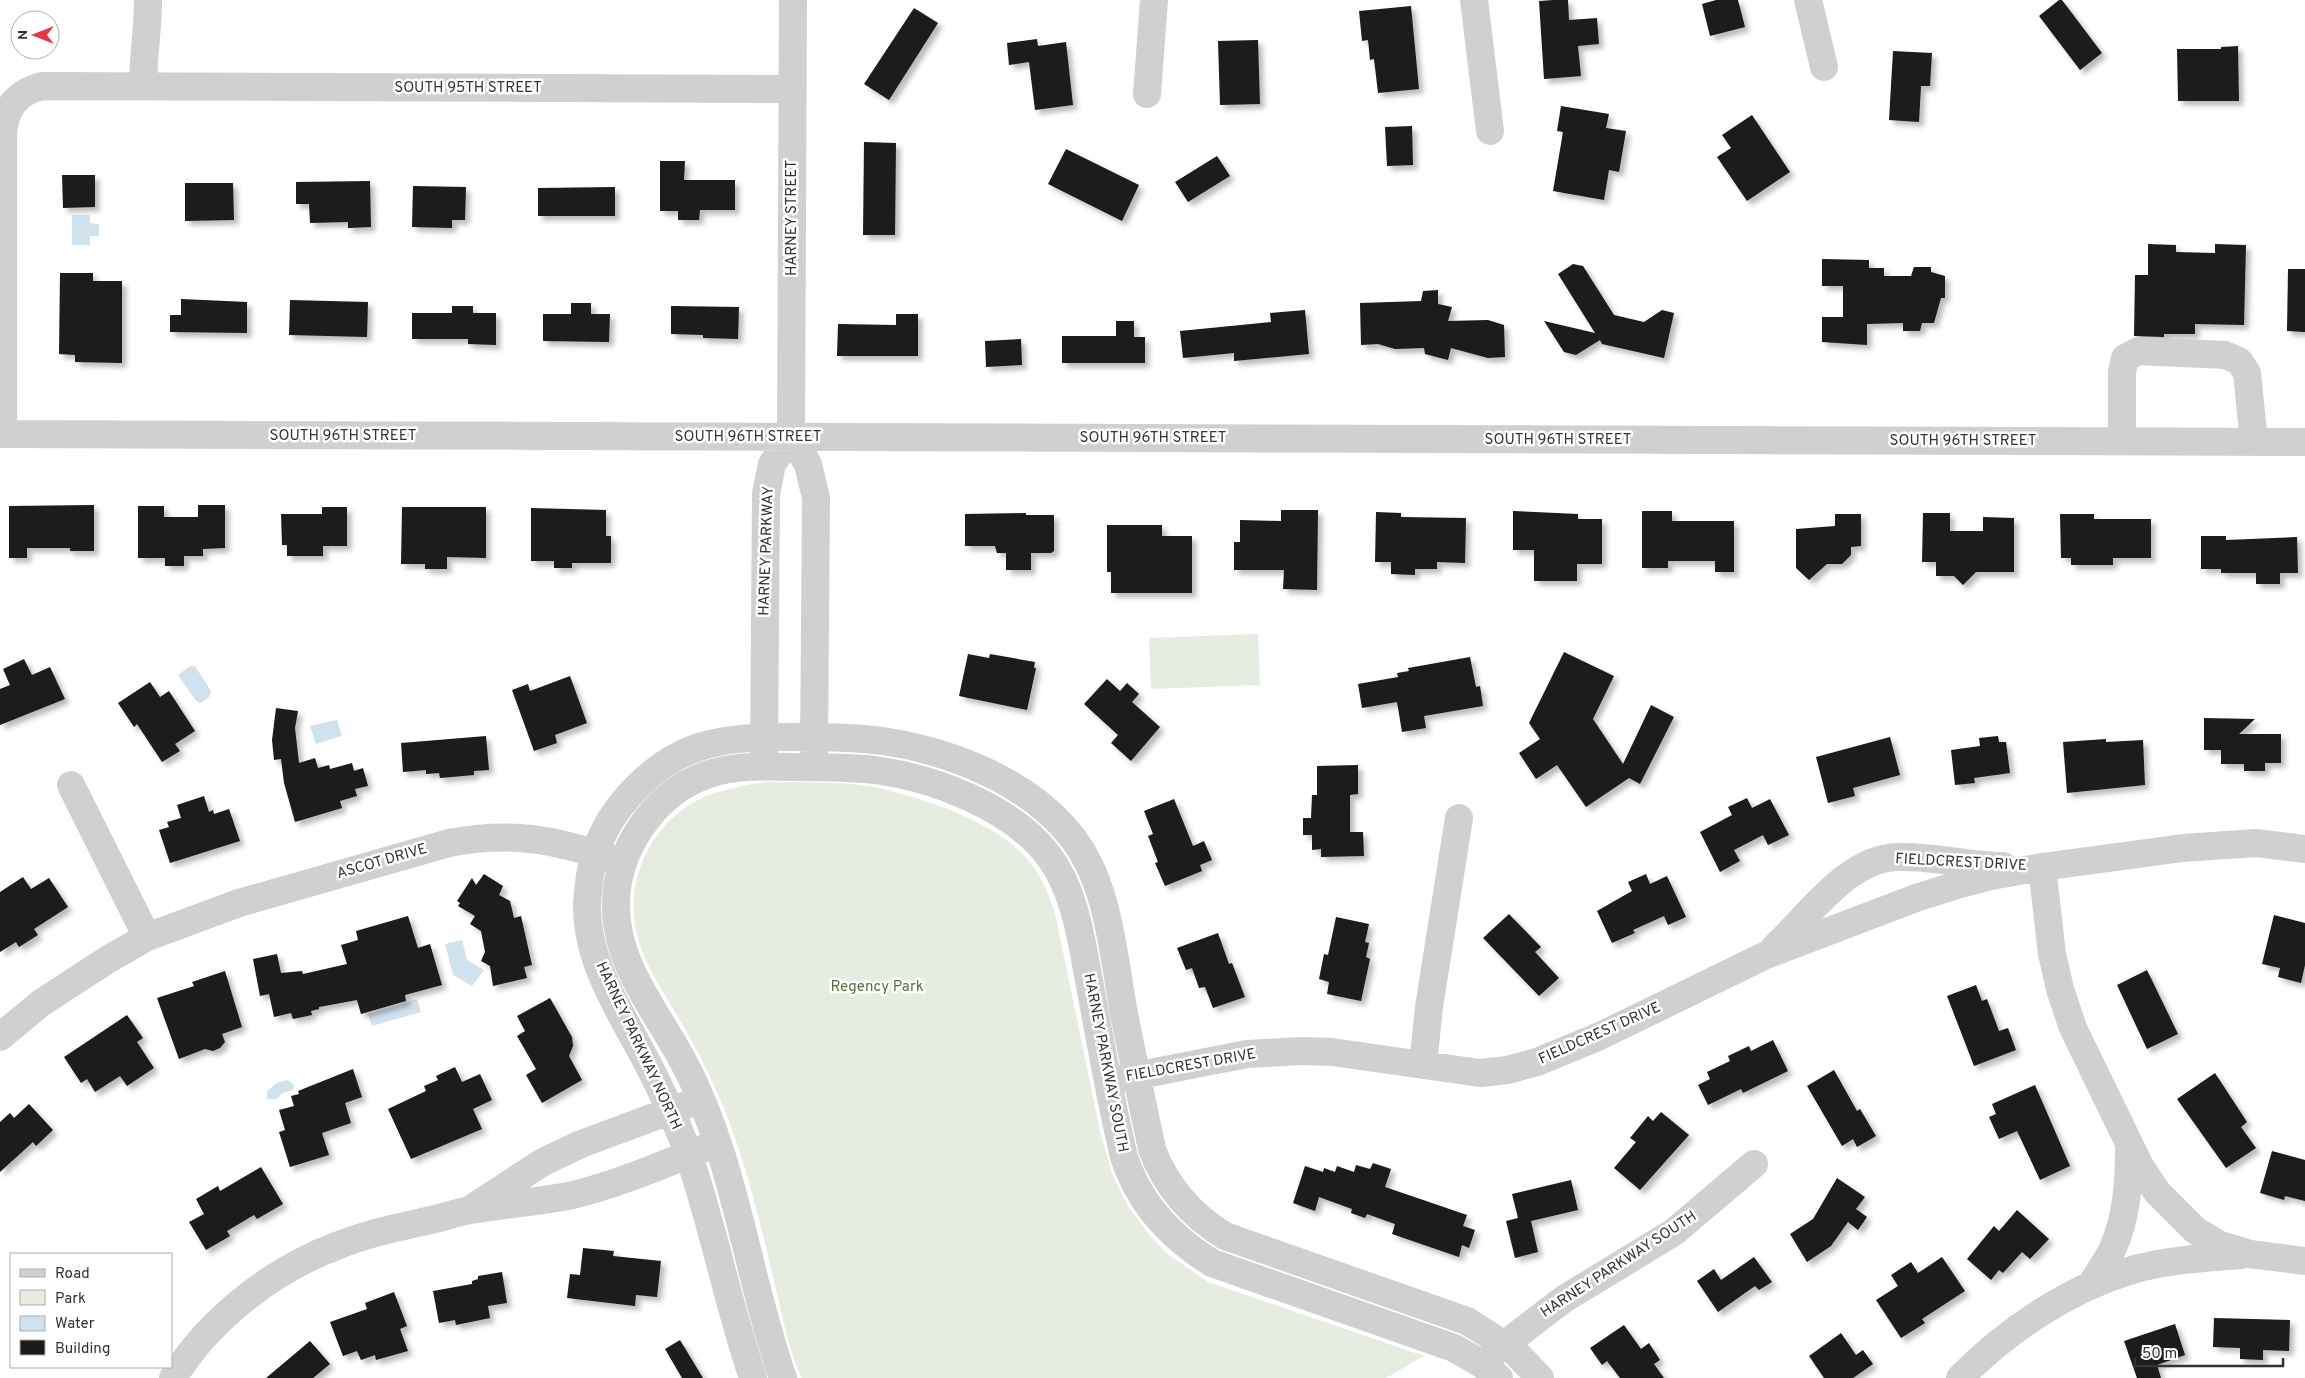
<svg xmlns="http://www.w3.org/2000/svg" width="2305" height="1378" viewBox="0 0 2305 1378" font-family="Overpass,sans-serif">
<style>
.green{fill:#e6ecdf}
.water{fill:#cfe2ee}
.building{fill:#1a1a1a;filter:url(#shadow)}
.lines{fill:none;stroke-linecap:round;stroke-linejoin:round}
.minor{stroke:#d0d0d0;stroke-width:28}
.labels{text-anchor:middle;dominant-baseline:central;stroke-width:5;stroke-linejoin:round;paint-order:stroke}
.street-label{font-size:15px;fill:#333;stroke:#fff}
.park-label{font-size:15px;fill:#56703f;stroke:#fff}
</style>
<defs>
<filter id="shadow"><feDropShadow dx="4.5" dy="4.5" stdDeviation="2.5" flood-color="#0004"/></filter>
</defs>
<rect width="100%" height="100%" fill="#fff"/>
<path class="green" d="M1258,634L1260,685L1151,689L1149,638Z
M766,782C805,783 848,780 887,790C934,802 1007,826 1035,869C1044,883 1050,898 1055,913L1100,1131L1112,1174L1128,1206L1147,1232L1166,1253L1208,1282L1424,1356L1386,1378H802C790,1355 785,1328 779,1302C767,1252 756,1202 740,1153C726,1107 705,1063 681,1022C665,994 645,967 637,935C623,882 651,823 700,799C721,789 743,786 766,782Z"/>
<path class="water" d="M72,215H90V223L99,224V236H90V245H72Z
M190,666H195L211,691L210,696L201,703L196,701L178,675Z
M337,720L342,736L316,744L310,726Z
M462,940L467,960L484,970L472,986L453,975L445,944Z
M417,999L421,1012L372,1026L368,1014Z
M288,1080L294,1085L293,1090L282,1093L277,1099H267V1091L277,1083Z"/>
<path class="building" d="M1553,0H1568L1569,20L1597,18L1599,44L1578,46L1581,76L1544,79L1539,1Z
M1716,0H1738L1745,27L1710,36L1702,4Z
M2059,0H2062L2102,53L2080,70L2039,16Z
M1411,6L1419,89L1378,93L1374,59L1370,60L1368,40L1362,41L1359,11Z
M914,8L938,23L889,100L864,84Z
M1037,39L1038,46L1066,42L1073,105L1035,110L1029,62L1009,65L1007,43Z
M1258,40L1260,104L1220,105L1218,41Z
M2238,46L2239,101H2178L2177,49H2221V47Z
M1893,51L1932,53L1930,86H1921L1919,122L1889,120Z
M1561,106L1609,114L1606,128L1626,131L1619,172L1609,170L1604,200L1553,191L1563,132L1557,131Z
M1752,115L1790,172L1747,201L1717,157L1731,148L1722,135Z
M1412,126L1413,165L1387,166L1385,127Z
M864,142L896,143L895,235H863Z
M1066,149L1139,185L1122,221L1048,184Z
M1217,156L1230,176L1188,202L1175,182Z
M660,161H685L684,180H735V210H700L699,220H678V211H660Z
M62,175H95V207L63,208Z
M370,181L371,227L348,228V222L310,223L309,204H296V182Z
M185,183H233L234,220L185,221Z
M413,186L466,187L465,220H452V228L412,227Z
M615,187V216H538V188Z
M2148,244L2176,245V252L2215,253V244L2246,245L2244,325L2195,324V334H2164V337L2134,336L2135,275H2148Z
M1822,259L1869,260V268H1884V276H1911L1914,267H1931V272L1945,276V298H1941L1934,323H1922L1920,331H1903V323L1867,324V345L1822,342V317H1843V286H1822Z
M1573,264L1583,266L1614,315L1644,322L1662,310L1674,313L1664,358L1602,344L1600,340L1576,355L1564,352L1544,321L1595,333L1558,274Z
M2288,269H2305V332L2287,331Z
M60,273H93V281H122V363L75,362V355L59,354Z
M1438,290V304L1452,307L1448,321L1488,320L1504,325L1505,357L1488,358L1451,348L1448,360L1425,354L1424,348L1395,349L1378,344L1361,345L1360,303L1421,301L1423,291Z
M181,299L247,302V333L170,332V315H181Z
M290,300L368,302L367,337L289,335Z
M571,303H591V314H610L609,342L543,341V314H571Z
M452,306H473V313H496V345L468,344V339H412V313H452Z
M671,306L739,307L738,339L703,338V335L671,334Z
M1305,310L1309,354L1234,361V353L1183,358L1180,331L1271,322L1270,313Z
M896,314H918V356H837L838,324L896,325Z
M1116,321H1134V337H1145V363H1062V336H1116Z
M1021,339L1022,365L986,367L985,341Z
M94,505V551H70V548H27V558H9V506Z
M198,505H225V548L203,549V556H184V566H165V558H138V506H164V517H198Z
M322,507H347V546H323V556H287V545H282L281,514H322Z
M402,507H486V558L447,557V569H425V564H401Z
M531,508L606,510V536H611V563H572V568H554V561H531Z
M1281,510H1318L1317,590L1283,589L1284,570H1234V542H1240V520L1281,521Z
M1513,511L1578,514V519H1602V564H1577V581H1534V550H1513Z
M1642,511H1672V521H1734V572H1715V561H1668V568H1642Z
M1376,512L1401,513V517L1466,518L1465,563L1437,562V569H1415V575L1391,574V562H1375Z
M1026,513V515H1054V551L1051,553H1031V570H1006V553H997L995,546H965V514Z
M1923,513H1950V531H1983V517L2014,518V572H1976L1963,585L1954,576H1936V562H1922Z
M1835,514H1861V546L1851,547V555L1842,564H1827L1809,580L1796,568V529L1835,526Z
M2060,514H2094V519H2151V558H2113V565H2071V558H2061Z
M1107,525H1162V536H1192V593H1111V572H1107Z
M2201,536H2226V540L2297,537L2298,573H2280V584H2256V573H2221V569H2201Z
M1564,652L1614,676L1593,719L1623,764L1651,705L1674,717L1640,784L1629,778L1586,807L1557,765L1536,779L1519,753L1540,739L1529,723Z
M968,654L989,658L990,654L1035,662L1034,668H1036L1027,710L959,696Z
M1470,657L1476,687L1480,686L1483,706L1424,716L1426,728L1402,732L1397,702L1362,708L1358,684L1398,677L1397,673L1409,671L1408,668Z
M24,659L32,675L50,667L65,699L0,725V689L10,685L3,669Z
M570,676L587,723L555,735L557,743L534,751L512,690L528,684L530,691Z
M1107,679L1120,691L1127,683L1139,694L1132,702L1160,727L1131,761L1111,743L1118,735L1084,704Z
M150,682L160,697L169,691L195,731L175,744L180,751L162,762L137,724L134,727L118,703Z
M276,708L298,711L295,728L299,763L315,758L318,768L329,765L330,769L352,763L354,771L363,768L368,786L355,789L357,796L340,801L342,808L295,822L284,783L281,759L274,760L272,740Z
M2204,718L2255,719L2239,734H2281V763H2265V771H2244V764H2221V750H2204Z
M486,736L489,770L474,771V775L440,778L439,773L426,774V770L403,772L401,743Z
M1998,736L1999,742H2006L2010,773L1974,778L1975,783L1955,785L1951,750L1980,746L1979,738Z
M1890,737L1900,775L1853,788L1855,796L1828,803L1816,757Z
M2106,739V742L2143,740L2145,785L2067,793L2063,742Z
M1358,765V794L1350,795V832H1363L1364,856L1321,857V849L1312,850V835H1303V818H1311L1312,795H1317V766Z
M204,796L209,812L213,810L214,814L229,809L240,841L170,863L159,830L169,827L167,822L181,818L177,805Z
M1747,798L1752,808L1770,799L1789,835L1768,845L1763,835L1734,850L1740,861L1720,872L1700,832L1732,815L1728,807Z
M1174,799L1193,846L1204,841L1212,860L1200,865L1202,871L1165,886L1155,863L1158,862L1148,836L1153,834L1144,811Z
M484,874L503,886L499,895L510,901L514,918L521,916L532,965L524,967L527,978L493,986L490,966L481,961L485,952L481,931L470,924L475,916L458,906L460,903L457,901L472,878L476,885Z
M1646,874L1650,884L1667,876L1686,917L1668,925L1664,916L1633,930L1635,933L1612,943L1597,911L1632,891L1628,882Z
M23,877L31,889L49,878L68,907L34,929L38,935L19,947L16,942L0,952V892Z
M1509,914L1541,947L1535,952L1559,978L1539,996L1483,938Z
M2274,915L2305,923V965L2301,983L2278,977L2280,968L2262,964Z
M408,916L418,948L430,944L442,985L405,995L406,1001L361,1014L357,1000L319,1007V1009L311,1011L312,1015L293,1019L291,1013L274,1017L269,994L260,996L253,959L277,954L281,973L302,971L303,974L347,964L341,945L358,940L356,931Z
M1336,917L1369,924L1365,942L1369,943L1366,957L1370,959L1361,1001L1327,994L1329,982L1319,979L1324,954L1328,955Z
M1218,933L1229,964L1232,963L1245,997L1213,1008L1205,987L1199,988L1192,968L1186,970L1177,948Z
M2147,970L2178,1034L2147,1049L2117,985Z
M225,971L242,1027L222,1034L225,1042L220,1048L213,1051L205,1049L179,1059L157,998L194,986L192,982Z
M1976,985L1982,1001L1987,999L1999,1031L2008,1028L2016,1050L1974,1066L1947,996Z
M550,998L572,1037L573,1046L569,1056L582,1080L542,1103L526,1075L536,1069L517,1036L525,1031L517,1016Z
M127,1015L143,1038L137,1042L154,1068L127,1086L120,1076L95,1092L87,1079L81,1083L64,1057Z
M1773,1040L1788,1071L1743,1093L1741,1089L1708,1105L1698,1085L1710,1079L1707,1072L1730,1061L1728,1056L1749,1046L1751,1051Z
M455,1067L462,1082L480,1074L492,1100L473,1109L482,1129L411,1159L388,1109L426,1091L424,1086L438,1080L436,1076Z
M353,1069L362,1097L345,1103L351,1123L322,1133L329,1155L290,1167L279,1132L285,1130L279,1110L294,1106L291,1096L299,1094L298,1091Z
M1834,1070L1857,1111L1860,1109L1876,1136L1857,1147L1853,1139L1842,1146L1807,1086Z
M2215,1073L2247,1122L2241,1127L2256,1148L2226,1168L2177,1099Z
M2035,1085L2070,1166L2040,1180L2017,1131L1999,1139L1989,1117L1996,1114L1992,1104Z
M29,1104L53,1130L36,1146L33,1142L0,1172V1122L10,1113L14,1118Z
M1661,1112L1689,1135L1640,1190L1614,1168L1636,1142L1630,1138L1648,1116L1653,1121Z
M2272,1151L2305,1160V1201L2285,1196L2284,1200L2260,1193Z
M1373,1163L1391,1169L1385,1187L1467,1215L1463,1226L1475,1230L1469,1248L1462,1245L1459,1257L1392,1234L1395,1224L1367,1214L1365,1218L1351,1213L1352,1209L1319,1197L1315,1211L1293,1203L1305,1166L1323,1172L1324,1168L1335,1172L1337,1166L1354,1172L1356,1165L1370,1169Z
M261,1167L283,1204L257,1219L254,1215L227,1231L230,1236L206,1250L189,1222L204,1214L196,1199L218,1186L220,1191Z
M1837,1178L1865,1197L1856,1209L1867,1217L1858,1230L1848,1222L1831,1246L1807,1262L1790,1234L1813,1219Z
M1571,1180L1578,1210L1531,1221L1538,1252L1515,1258L1506,1221L1518,1218L1512,1194Z
M2017,1210L2049,1239L2030,1259L2022,1252L2003,1273L1999,1270L1991,1280L1967,1259L1994,1226L1999,1231Z
M583,1248L614,1251L613,1256L661,1261L657,1297L636,1295L635,1306L567,1298L570,1274L580,1275Z
M1754,1257L1772,1282L1759,1290L1755,1286L1718,1312L1697,1281L1714,1269L1721,1280Z
M1942,1257L1965,1291L1922,1319L1925,1323L1901,1338L1876,1300L1898,1286L1891,1275L1911,1262L1918,1273Z
M502,1272L507,1303L488,1306L490,1318L456,1325L455,1320L439,1323L433,1291L472,1284V1281L478,1279V1276Z
M394,1292L407,1326L400,1329L408,1351L376,1360L375,1355L361,1360L357,1351L343,1356L330,1322L367,1309L365,1303Z
M2214,1318L2290,1320L2289,1351L2263,1350V1360L2240,1359V1348L2213,1347Z
M2175,1324L2185,1355L2157,1365L2161,1378H2137L2124,1341Z
M1624,1325L1641,1349L1649,1343L1660,1360L1654,1364L1664,1378H1620L1607,1361L1602,1365L1590,1348Z
M1841,1333L1856,1355L1863,1350L1873,1364L1853,1378H1824L1809,1356Z
M680,1340L703,1378H682L665,1349Z
M310,1341L330,1364L313,1378H266Z"/>
<g class="lines">
<path class="minor" d="M1474,0L1490,131
M1808,0L1824,67
M143,86C143,58 148,29 148,0
M1147,94L1154,0
M0,434L2305,442
M3,434V131C7,106 16,93 42,86L792,89
M791,437L793,0
M791,437L808,464L816,498L814,755
M2122,440V372L2125,358L2138,351L2225,355L2239,361L2247,373L2254,442
M764,754L766,494L772,464L791,437
M71,785L147,937
M2042,867L2052,954L2060,989L2073,1028L2140,1166L2157,1192L2195,1230L2220,1245L2250,1254L2305,1261
M1775,947C1809,916 1848,857 1899,857C1934,856 1968,866 2003,866
M0,1037L41,1003L107,960L147,937L239,903L449,843C510,831 553,839 612,859
M1423,1065L1429,1007L1459,818
M1119,1079L1247,1054L1301,1051L1332,1052L1480,1073L1508,1070L1537,1062L1600,1036L1766,955L1916,898L1957,885L1991,876L2042,867L2183,848L2256,843L2305,849
M474,1207L543,1162L581,1144L686,1105
M2091,1285C2098,1273 2107,1261 2113,1248C2127,1216 2129,1182 2129,1147
M1491,1355L1564,1299L1674,1232L1754,1164
M173,1378C210,1318 274,1269 339,1245C369,1233 400,1227 431,1220C444,1217 458,1212 471,1210C505,1204 539,1202 573,1195C618,1184 662,1165 705,1148
M753,1378C728,1305 714,1229 689,1156C679,1127 665,1098 651,1070C625,1018 586,966 587,904C588,888 590,870 595,854C609,808 652,764 696,748C728,737 763,737 796,737C825,737 854,737 883,741C950,751 1028,781 1072,837C1108,883 1113,951 1123,1008C1132,1055 1142,1102 1152,1149C1166,1187 1191,1215 1225,1236L1467,1321L1514,1351L1540,1378
M783,1378C746,1273 736,1160 683,1061C657,1012 616,965 616,907C615,852 653,794 706,775C734,765 765,766 794,767C821,767 848,767 875,770C934,778 1011,807 1048,855C1077,893 1082,946 1091,991C1101,1046 1111,1102 1124,1157C1139,1204 1170,1237 1212,1263L1454,1348L1480,1363L1499,1378
M1960,1378C2006,1331 2068,1289 2132,1270C2167,1260 2205,1258 2241,1255"/>
</g>
<g class="labels">
<g class="street-label">
<text x="468" y="88">SOUTH 95TH STREET</text>
<text transform="translate(792 218) rotate(-90)">HARNEY STREET</text>
<text x="343" y="436">SOUTH 96TH STREET</text>
<text x="748" y="437">SOUTH 96TH STREET</text>
<text x="1153" y="438">SOUTH 96TH STREET</text>
<text x="1558" y="440">SOUTH 96TH STREET</text>
<text x="1963" y="441">SOUTH 96TH STREET</text>
<text transform="translate(767 551) rotate(-88)">HARNEY PARKWAY</text>
<text transform="translate(382 862) rotate(-16)">ASCOT DRIVE</text>
<text transform="translate(1961 863) rotate(3)">FIELDCREST DRIVE</text>
<text transform="translate(1600 1034) rotate(-24)">FIELDCREST DRIVE</text>
<text transform="translate(638 1046) rotate(65)">HARNEY PARKWAY NORTH</text>
<text transform="translate(1105 1063) rotate(79)">HARNEY PARKWAY SOUTH</text>
<text transform="translate(1191 1066) rotate(-10)">FIELDCREST DRIVE</text>
<text transform="translate(1619 1265) rotate(-33)">HARNEY PARKWAY SOUTH</text>
</g>
<g class="park-label">
<text x="877" y="987">Regency Park</text>
</g>
</g>
<rect x="10" y="1253" width="162" height="115" fill="#ffffff" stroke="#adadad"/>
<rect x="20" y="1269" width="25" height="8" fill="#d0d0d0" stroke="#adadad"/>
<text x="55" y="1278" font-size="15" fill="#333333">Road</text>
<rect x="20" y="1290" width="25" height="15" fill="#e6ecdf" stroke="#adadad"/>
<text x="55" y="1303" font-size="15" fill="#333333">Park</text>
<rect x="20" y="1316" width="25" height="15" fill="#cfe2ee" stroke="#adadad"/>
<text x="55" y="1328" font-size="15" fill="#333333">Water</text>
<rect x="20" y="1340" width="25" height="15" fill="#1a1a1a" stroke="#adadad"/>
<text x="55" y="1353" font-size="15" fill="#333333">Building</text>
<g transform="translate(35 35) rotate(270)"><circle r="24" fill="#ffffff" stroke="#adadad"/>
<path d="M0-4L9 19L0 12L-9 19Z" fill="#e63946"/>
<text y="-8" font-size="14" font-weight="bold" text-anchor="middle" fill="#333333">N</text>
</g>
<path d="M2135 1358v8h148v-8" fill="none" stroke="#333333" stroke-width="2.5"/>
<text x="2142" y="1358" font-size="15" fill="#333333" stroke="#ffffff" stroke-width="4" paint-order="stroke">50 m</text>
</svg>
